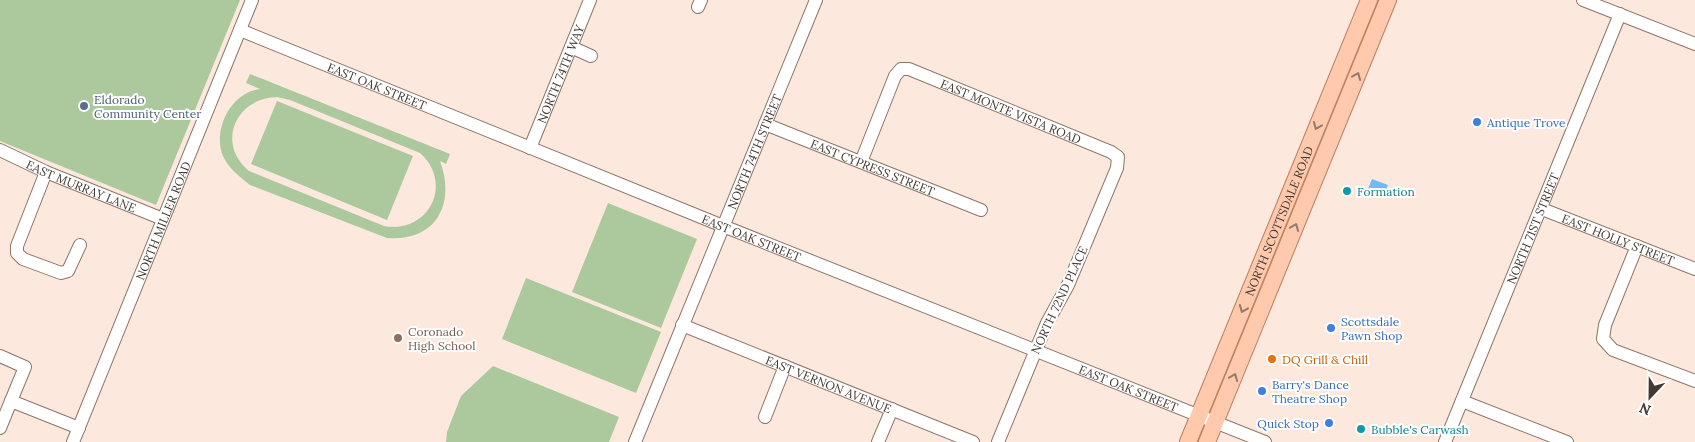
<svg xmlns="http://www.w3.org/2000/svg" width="1695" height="442" viewBox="0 0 1695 442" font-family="Lora,serif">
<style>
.green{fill:#acc99d;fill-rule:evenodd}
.water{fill:#6fbcf4}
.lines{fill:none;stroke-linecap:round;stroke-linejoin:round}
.minor-casing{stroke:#8c766a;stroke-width:14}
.major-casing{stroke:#bc7f5e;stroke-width:18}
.minor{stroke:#fff;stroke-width:12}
.major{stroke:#fec9ad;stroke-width:16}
.oneway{stroke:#977969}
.service-dot{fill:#5c6f8a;stroke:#fff;stroke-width:2}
.shop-dot{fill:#3f7fe0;stroke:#fff;stroke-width:2}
.culture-dot{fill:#0f9aa8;stroke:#fff;stroke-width:2}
.education-dot{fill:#8d6e63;stroke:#fff;stroke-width:2}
.food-dot{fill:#e8710a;stroke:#fff;stroke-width:2}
.labels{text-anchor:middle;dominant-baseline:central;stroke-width:4;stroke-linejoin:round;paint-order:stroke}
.street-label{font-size:12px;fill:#423832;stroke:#fff}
.service-label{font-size:12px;fill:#4e5e75;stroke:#fff;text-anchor:start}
.shop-label{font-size:12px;fill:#366cbe;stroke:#fff;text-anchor:start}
.culture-label{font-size:12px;fill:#0d838f;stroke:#fff;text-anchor:start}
.education-label{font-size:12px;fill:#785e54;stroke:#fff;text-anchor:start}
.food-label{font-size:12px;fill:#c56008;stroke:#fff;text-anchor:start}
</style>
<rect width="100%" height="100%" fill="#fce8dd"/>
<path class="green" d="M0,0H240L156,205L0,141Z
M250,74L450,154L446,164L440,161C456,204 436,242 387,238L250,185C239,176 229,169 223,156C212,130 231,92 260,89L246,83ZM277,97L290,100L420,153C454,183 429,234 384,226L249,171C216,144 235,98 277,97Z
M277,101L413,156L387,220L251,164Z
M608,203L697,239L661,328L572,292Z
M526,278L661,332L636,393L502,339Z
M493,366L619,417L609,442H446L447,432L461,396Z"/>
<path class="water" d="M1372,179L1388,185L1384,195L1368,189Z"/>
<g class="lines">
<defs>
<g id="minor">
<path d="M1583,0L1695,44"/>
<path d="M698,7L701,0"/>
<path id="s1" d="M240,30L723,226L1265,442"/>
<path d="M571,47L591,56"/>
<path id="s2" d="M765,124L981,210"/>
<path id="s3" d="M530,148L590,0"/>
<path id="s4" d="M0,150L46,172L163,219"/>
<path id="s5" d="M861,162L895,76L901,69H909L1111,152L1118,157L1117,168L1068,285L1047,323L998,442"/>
<path d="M46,172L17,246V253L23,259L61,273L68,271L80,245"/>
<path id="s6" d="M1542,209L1695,269"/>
<path d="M1637,246L1605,325L1603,339L1613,350L1695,381"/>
<path id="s7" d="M682,325L973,442"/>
<path d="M0,356L25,367L11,401L79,428"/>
<path d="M1462,401L1567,442"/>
<path d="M765,417L785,366"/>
<path d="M0,428L11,401"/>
<path id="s8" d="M73,442L252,0"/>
<path id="s9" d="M635,442L816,0"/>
<path d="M878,442L892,409"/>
<path id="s10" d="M1445,442L1620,14"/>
</g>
<g id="major">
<path id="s11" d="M1188,442L1369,0"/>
<path d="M1207,442L1388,0"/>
</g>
</defs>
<use href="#minor" class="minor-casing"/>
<use href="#major" class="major-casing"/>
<use href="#minor" class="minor"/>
<use href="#major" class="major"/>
</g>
<defs><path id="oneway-chevron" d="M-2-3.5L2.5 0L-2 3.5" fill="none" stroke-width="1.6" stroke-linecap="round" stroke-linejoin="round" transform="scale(1.25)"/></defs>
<g class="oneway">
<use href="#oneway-chevron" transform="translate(1357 76) rotate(-68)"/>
<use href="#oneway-chevron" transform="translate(1317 126) rotate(113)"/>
<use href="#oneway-chevron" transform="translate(1295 227) rotate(-68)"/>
<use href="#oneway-chevron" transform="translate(1243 309) rotate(112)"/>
<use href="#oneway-chevron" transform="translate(1234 377) rotate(-68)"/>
</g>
<circle class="service-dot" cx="84" cy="106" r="5"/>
<g class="shop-dot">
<circle cx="1477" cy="122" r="5"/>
<circle cx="1331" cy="328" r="5"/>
<circle cx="1262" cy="391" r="5"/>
<circle cx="1329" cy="423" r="5"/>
</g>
<g class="culture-dot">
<circle cx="1347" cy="191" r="5"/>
<circle cx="1361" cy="429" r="5"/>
</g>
<circle class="education-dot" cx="398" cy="338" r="5"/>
<circle class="food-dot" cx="1272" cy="359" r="5"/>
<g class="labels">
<g class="street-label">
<text stroke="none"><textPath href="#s3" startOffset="80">NORTH 74TH WAY</textPath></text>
<text stroke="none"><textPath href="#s1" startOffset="148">EAST OAK STREET</textPath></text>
<text stroke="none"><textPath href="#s5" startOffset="220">EAST MONTE VISTA ROAD</textPath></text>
<text stroke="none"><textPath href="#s9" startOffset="314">NORTH 74TH STREET</textPath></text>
<text stroke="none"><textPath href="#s2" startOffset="116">EAST CYPRESS STREET</textPath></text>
<text stroke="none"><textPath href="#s4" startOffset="89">EAST MURRAY LANE</textPath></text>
<text stroke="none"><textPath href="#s8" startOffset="239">NORTH MILLER ROAD</textPath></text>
<text stroke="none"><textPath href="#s11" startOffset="239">NORTH SCOTTSDALE ROAD</textPath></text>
<text stroke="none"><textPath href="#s10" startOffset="231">NORTH 71ST STREET</textPath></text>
<text stroke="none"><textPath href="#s1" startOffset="552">EAST OAK STREET</textPath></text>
<text stroke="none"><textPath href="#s6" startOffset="82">EAST HOLLY STREET</textPath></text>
<text transform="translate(1059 300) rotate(-65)">NORTH 72ND PLACE</text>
<text stroke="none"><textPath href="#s7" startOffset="158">EAST VERNON AVENUE</textPath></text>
<text stroke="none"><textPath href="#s1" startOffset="958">EAST OAK STREET</textPath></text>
</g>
<g class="service-label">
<text x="94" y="99">Eldorado<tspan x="94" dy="14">Community Center</tspan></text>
</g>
<g class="shop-label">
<text x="1487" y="122">Antique Trove</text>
<text x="1341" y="321">Scottsdale<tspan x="1341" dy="14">Pawn Shop</tspan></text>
<text x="1272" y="384">Barry's Dance<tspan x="1272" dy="14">Theatre Shop</tspan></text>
<text x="1319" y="423" text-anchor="end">Quick Stop</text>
</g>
<g class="culture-label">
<text x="1357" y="191">Formation</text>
<text x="1371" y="429">Bubble's Carwash</text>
</g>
<g class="education-label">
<text x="408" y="331">Coronado<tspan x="408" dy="14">High School</tspan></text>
</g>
<g class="food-label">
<text x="1282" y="359">DQ Grill &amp; Chill</text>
</g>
</g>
<g transform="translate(1650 397) rotate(202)" stroke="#ffffff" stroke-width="4" paint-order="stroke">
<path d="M0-4L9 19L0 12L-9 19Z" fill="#423832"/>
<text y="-8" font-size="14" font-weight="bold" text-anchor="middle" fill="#423832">N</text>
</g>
</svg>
